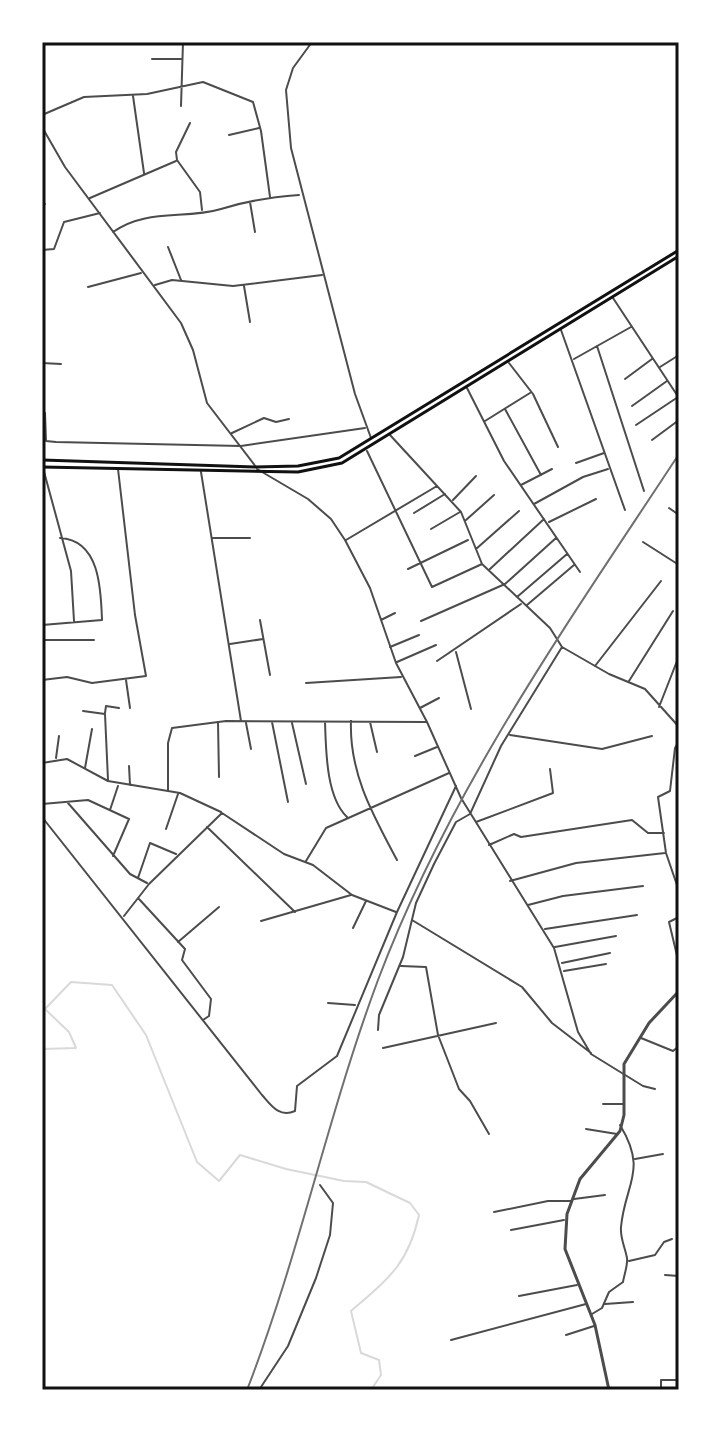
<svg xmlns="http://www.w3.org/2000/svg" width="721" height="1432" viewBox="0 0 721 1432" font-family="Overpass,sans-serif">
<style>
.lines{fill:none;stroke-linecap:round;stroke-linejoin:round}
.stream{stroke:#d9d9d9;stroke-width:2}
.minor{stroke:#4c4c4c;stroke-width:2}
.tertiary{stroke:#4c4c4c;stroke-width:3}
.secondary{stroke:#111;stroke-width:3}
.rail{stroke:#707070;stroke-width:2}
.neatline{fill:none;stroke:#111;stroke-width:3}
</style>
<rect width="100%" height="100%" fill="#fff"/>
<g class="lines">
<path class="stream" d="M42,1049L76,1048L69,1032L45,1009L71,982L112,985L146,1035L197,1162L219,1181L240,1155L286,1169L344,1181L366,1182L410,1203L419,1215C408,1265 388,1279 351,1311L361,1353L379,1360L381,1375L371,1390"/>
<path class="minor" d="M312,42L293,68L286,90L291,148L355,394L371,438
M152,59H181
M133,96L144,173
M181,106L183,42
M42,115L84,97L147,94L203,82L253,102L261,131L270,197
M190,123L176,152L177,160L200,192L202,210
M42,127L65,167L181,323L193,350L207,403L256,467
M229,135L259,128
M90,198L176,161
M250,202L255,232
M42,205L45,204
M113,232C147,208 184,220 221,209C246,201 272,197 299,195
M168,247L181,280
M42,250L54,249L64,222L100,213
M155,285L172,280L233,286L322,275
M244,286L250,322
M88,287L141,273
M613,298L679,398
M561,330L625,510
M597,346L644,491
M574,359L631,327
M42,363L61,364
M509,363L533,394L558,447
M660,367L679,355
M625,379L652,359
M467,388L504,461L580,572
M632,406L667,381
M505,409L541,475
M45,413L46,441L56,442L241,446L365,428
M485,421L530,393
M636,425L678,397
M232,433L264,418L276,422L289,419
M390,435L461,512L482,564L550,628L562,647L609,674L645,689L679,727
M652,440L679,420
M367,451L432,587L482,564
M576,463L604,453
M43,468L71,571L74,621
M257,469L308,499L331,519L345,540L370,588L396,663L427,722L461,798L554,948L578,1032L591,1054L643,1086L655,1089
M201,472L241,721
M521,485L552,469
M453,500L476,476
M534,504L583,477L608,469
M669,508L679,515
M414,513L445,494
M466,520L494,495
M549,522L596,499
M431,529L460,512
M212,538H250
M346,540L437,486
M643,542L679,565
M476,549L519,511
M408,569L468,540
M490,569L544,519
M517,597L567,554
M527,605L574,565
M260,620L270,675
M381,620L395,613
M421,621L505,584L556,538
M42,625L102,620C101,590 100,540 60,538
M42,640H94
M230,644L263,639
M390,647L419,635
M456,652L471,709
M437,661L521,604
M397,662L436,645
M595,666L661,581
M42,670L44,679
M42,680L67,677L92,683L146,676L135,615L118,469
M126,680L130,708
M629,681L673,611
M306,683L401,677
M659,707L679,656
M420,708L439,698
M83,711L105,714L108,780
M105,713L106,706L119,708
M351,721C349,773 373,815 397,860
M42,722L43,726
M218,722L219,777
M272,722L288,802
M325,722C326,750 326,797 347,817
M370,722L377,752
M246,723L251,749
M292,723L306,784
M676,724L679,714
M510,735L602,749L652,736
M679,741L675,748L670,791L658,797L666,853L679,891
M415,756L437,747
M56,758L59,736
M42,763L67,759L108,781L180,793L221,812
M129,766L130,785
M85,768L92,729
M168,790V743L172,728L226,721L426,722
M68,803L130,874L147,883
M42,804L88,800L129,819L113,856
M110,810L118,786
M42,817L262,1095C271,1105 279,1118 295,1111L297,1086L337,1056L397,912L456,786
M476,822L553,793L550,769
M207,827L295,912
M166,829L178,794
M489,845L514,834L521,837L632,820L648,833H664
M306,861L326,828L449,773
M138,878L150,843L176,854
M510,881L576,863L665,853
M139,899L185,949L182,960L211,999L209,1016L203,1020
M528,905L563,896L643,886
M124,916L149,884L222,813L284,854L313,865L352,895L396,912
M679,917L669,922L679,964
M412,920L522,987L552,1023L591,1053
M261,921L351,895
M353,928L366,901
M545,929L637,915
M178,942L219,907
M555,947L616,936
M562,963L610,953
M401,966L426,967L438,1035L459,1089L470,1101L489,1134
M564,971L606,964
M328,1003L355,1005
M378,1030L379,1015L403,957L416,903L434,864L456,822L470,814L501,746L562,647
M641,1038L673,1051L679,1046
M383,1048L496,1023
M603,1104H623
M586,1129L617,1134
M635,1159L663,1154
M574,1199L605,1195
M494,1212L548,1201H571
M511,1230L564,1220
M629,1261L655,1255L664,1242L672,1239
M665,1275L679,1276
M519,1296L577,1285
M605,1304L633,1302
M592,1314L602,1308L609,1292L623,1282C624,1275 628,1265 627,1258C625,1247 620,1238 621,1227C625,1183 648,1171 620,1125
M566,1335L594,1326
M451,1340L586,1304
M259,1390L288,1346L316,1278L330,1235L333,1203L320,1185
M661,1390V1380H679"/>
<path class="tertiary" d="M609,1390L595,1325L565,1249L567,1214L580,1179L620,1131L624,1115V1064L649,1023L679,991"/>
<path class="secondary" d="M42,460L255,467L298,466L339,458L679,250
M42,467L298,472L342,463L679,256"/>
<path class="rail" d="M247,1390C299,1256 328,1114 378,980C450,789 568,623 679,454"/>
</g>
<rect width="721" height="1432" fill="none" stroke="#ffffff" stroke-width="88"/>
<rect x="44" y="44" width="633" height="1344" class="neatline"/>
</svg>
